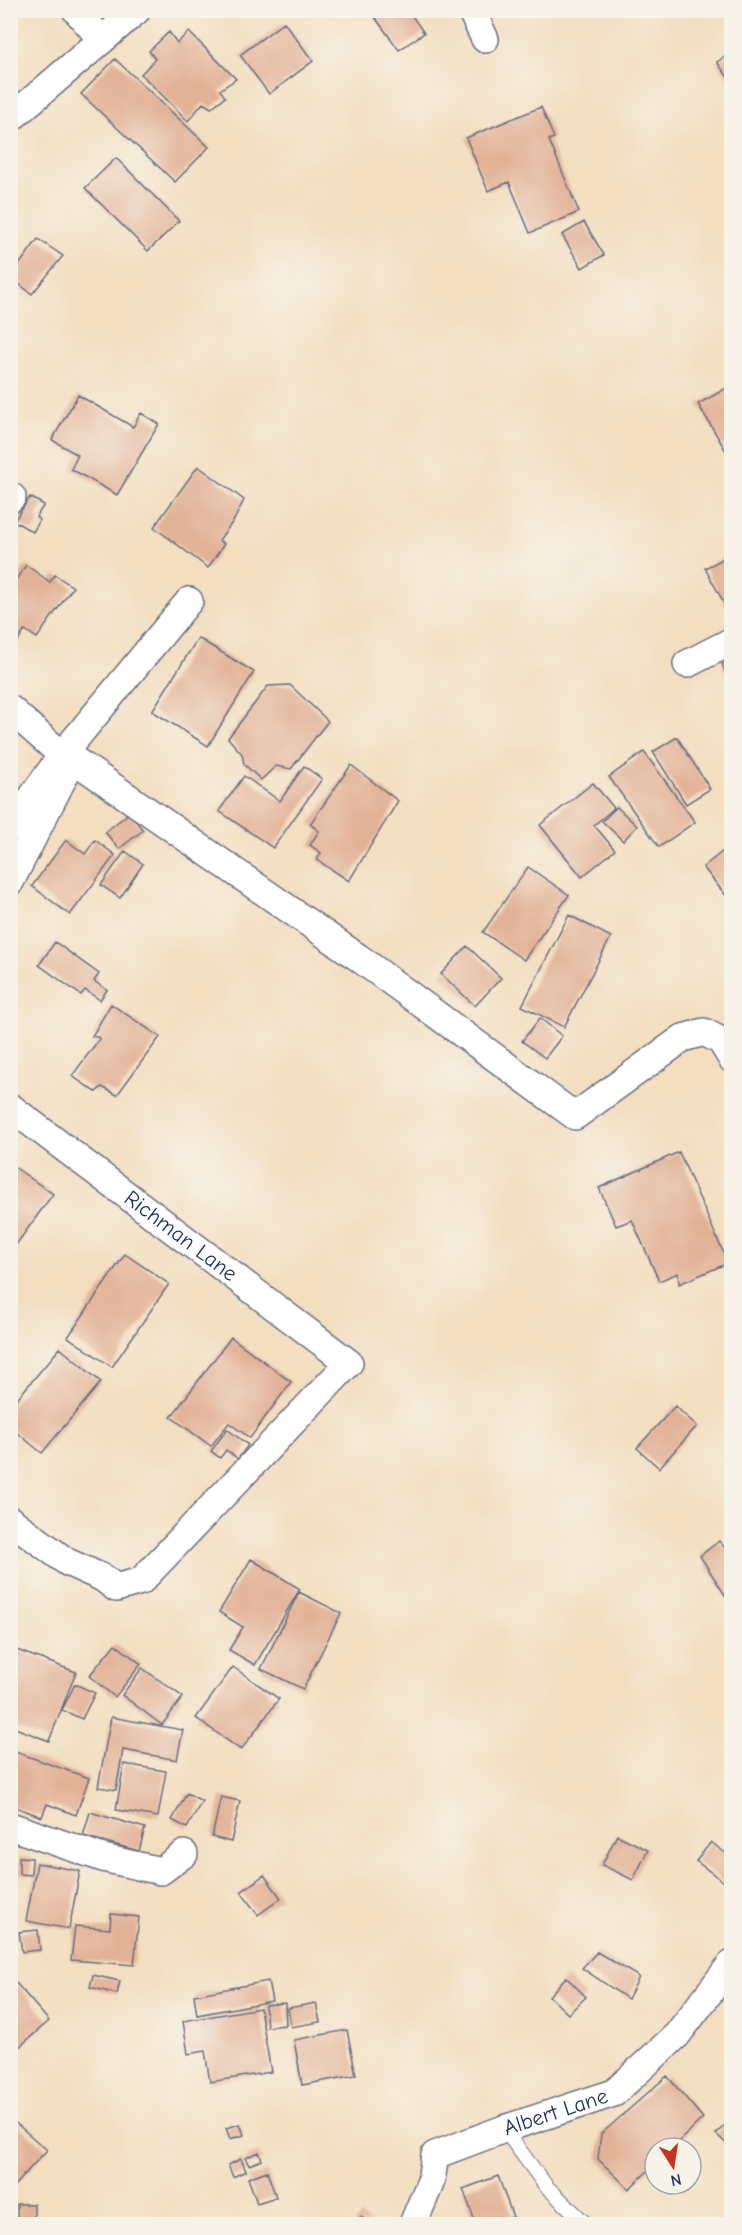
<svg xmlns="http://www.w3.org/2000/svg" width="742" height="2235" viewBox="0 0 742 2235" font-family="'Comic Neue',sans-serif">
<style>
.building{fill:#e2b297}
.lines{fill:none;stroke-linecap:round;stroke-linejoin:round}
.service-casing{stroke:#676c80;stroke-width:16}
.minor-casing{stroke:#676c80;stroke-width:30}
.service{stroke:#fff;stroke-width:14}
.minor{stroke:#fff;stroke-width:27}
.labels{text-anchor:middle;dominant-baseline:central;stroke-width:6;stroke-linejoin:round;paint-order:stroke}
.street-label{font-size:22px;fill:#1b2f5e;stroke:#f7f3e8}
</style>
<rect width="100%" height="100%" fill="#f7f3e8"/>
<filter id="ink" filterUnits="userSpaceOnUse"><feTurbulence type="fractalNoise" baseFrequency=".0167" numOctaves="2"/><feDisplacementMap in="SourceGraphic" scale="12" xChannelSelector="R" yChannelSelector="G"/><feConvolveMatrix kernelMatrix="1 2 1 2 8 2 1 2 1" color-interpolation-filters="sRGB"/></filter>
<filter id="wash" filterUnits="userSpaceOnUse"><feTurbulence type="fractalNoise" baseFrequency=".008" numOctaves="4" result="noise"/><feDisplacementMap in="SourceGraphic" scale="24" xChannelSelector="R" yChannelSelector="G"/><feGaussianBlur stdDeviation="1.35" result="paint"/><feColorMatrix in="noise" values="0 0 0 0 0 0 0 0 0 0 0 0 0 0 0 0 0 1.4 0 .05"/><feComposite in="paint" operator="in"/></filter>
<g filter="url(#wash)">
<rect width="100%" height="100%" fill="#f3dec0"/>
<g id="blocks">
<path class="building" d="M381,10H408L424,33L399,50L374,16Z
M284,22L313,61L269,94L240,55Z
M169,32L177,43L189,32L236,79L220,90L225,97L211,108L203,103L188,121L141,74L155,59L149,51Z
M732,52V83L717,62Z
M115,59L209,147L175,182L81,94Z
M541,107L554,138L549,140L579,212L530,233L509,182L488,191L466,138Z
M116,158L179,221L148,251L85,188Z
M584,222L604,255L582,268L562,235Z
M38,239L63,256L32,294L10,277Z
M732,385V461L698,404Z
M78,395L133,427L141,413L159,424L117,495L71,469L78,455L52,440Z
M198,466L244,500L234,520L219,540L224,544L208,568L154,527Z
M30,497L44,505L36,517L40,520L33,532L14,521Z
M732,554V618L705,568Z
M26,565L50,582L55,575L73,587L37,638L25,630L17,642L10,638V574L17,578Z
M198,638L254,672L208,746L152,711Z
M732,659V686L722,664Z
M290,685L328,721L291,769L276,766L261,780L244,764L242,754L228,738L268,686Z
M677,737L710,789L686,804L653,752Z
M644,752L695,822L659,847L609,777Z
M351,765L398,801L349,881L317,860L321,853L310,845L319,831L310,824Z
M304,766L322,779L273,848L219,811L244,776L280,801Z
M593,783L614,808L594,825L615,850L582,877L540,825Z
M617,807L637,826L623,841L602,821Z
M129,813L143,830L119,849L105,832Z
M66,840L85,854L95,840L115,855L70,915L32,886Z
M732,844V903L703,867Z
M125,851L143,864L120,898L101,885Z
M528,867L569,895L524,960L483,932Z
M569,915L611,937L564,1027L522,1006Z
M55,942L99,974L94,981L107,990L100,1000L85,990L81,995L39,965Z
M467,946L501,978L475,1006L441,974Z
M111,1004L160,1037L117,1095L102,1087L96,1092L72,1076L100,1038L92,1036Z
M540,1018L562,1036L545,1058L522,1041Z
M679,1152L728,1263L679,1284L678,1273L659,1281L632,1220L616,1226L599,1188Z
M10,1164L53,1194L10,1253Z
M125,1254L169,1284L112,1367L68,1337Z
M231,1337L291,1382L250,1438L229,1423L211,1446L171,1417Z
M60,1348L101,1382L42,1453L10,1427V1407Z
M675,1406L697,1426L659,1468L637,1448Z
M227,1429L248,1445L238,1459L226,1450L220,1458L211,1451Z
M719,1541L732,1556V1606L700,1556Z
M251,1559L300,1589L255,1665L229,1650L243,1627L219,1612Z
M299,1592L341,1613L303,1689L261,1669Z
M115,1644L141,1664L115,1697L89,1676Z
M14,1649L76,1672L49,1741L10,1726V1659Z
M233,1667L279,1699L241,1750L196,1718Z
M142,1668L183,1697L162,1725L122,1695Z
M75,1684L95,1693L82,1719L62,1710Z
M111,1717L183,1730L177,1760L123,1750L116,1790L98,1787Z
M10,1750L89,1778L76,1815L47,1804L42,1817L10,1805Z
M124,1764L166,1771L158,1817L116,1810Z
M187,1793L202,1801L187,1828L172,1820Z
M221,1797L240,1801L231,1842L212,1837Z
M90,1812L145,1828L139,1851L83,1836Z
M617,1835L648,1850L633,1880L602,1865Z
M711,1842L732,1858V1888L696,1861Z
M19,1857L32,1858L31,1875L19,1874Z
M37,1863L80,1871L69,1929L26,1921Z
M264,1875L281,1898L258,1915L241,1892Z
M111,1914L139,1917L134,1965L71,1960L75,1926L110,1929Z
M38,1930L40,1950L22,1952L19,1932Z
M597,1952L639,1977L628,1999L582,1968Z
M93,1975L120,1981L117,1994L90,1987Z
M10,1976L49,2021L10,2055Z
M566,1977L586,1997L568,2014L549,1996Z
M268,1981L272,2001L197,2015L194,1995Z
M285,2003L286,2025L267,2027L265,2005Z
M316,2003L320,2022L291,2027L288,2008Z
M260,2008L271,2072L210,2082L205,2051L188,2054L183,2021Z
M347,2030L356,2075L302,2085L294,2040Z
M667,2076L703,2118L672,2148H655V2164L629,2189L598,2159L601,2134Z
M10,2118L47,2150L10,2190Z
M732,2118V2149L716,2134Z
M240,2124L244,2135L230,2139L226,2128Z
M259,2152L262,2160L249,2165L245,2158Z
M241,2159L246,2171L233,2177L228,2165Z
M267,2171L276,2197L257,2203L248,2178Z
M498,2176L513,2217L493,2224H476L463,2189Z
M17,2204H34V2224H17Z
M361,2216L370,2224H353Z"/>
</g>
</g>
<g filter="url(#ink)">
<use href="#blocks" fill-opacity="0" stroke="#676c80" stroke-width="1.5"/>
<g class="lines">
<defs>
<path id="service" d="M504,2129L546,2186L586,2224"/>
<g id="minor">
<path d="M76,10L102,40"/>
<path d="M471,10L485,39"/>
<path d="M10,119L137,10"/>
<path d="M10,499L12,497"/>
<path d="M687,664L732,641"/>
<path d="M10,709L62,755L73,759"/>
<path d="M10,828L62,755L189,601"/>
<path d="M10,882L73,759L359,958L575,1116L683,1038L704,1032L721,1041L732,1059"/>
<path id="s1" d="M10,1107L349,1363L141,1581L116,1588L103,1578L67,1562L10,1520"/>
<path d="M10,1826L103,1858L161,1871L184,1854"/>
<path id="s2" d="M413,2224L431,2181L435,2155L504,2129L614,2093L677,2035L732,1963"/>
</g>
</defs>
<use href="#service" class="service-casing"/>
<use href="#minor" class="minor-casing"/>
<use href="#service" class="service"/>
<use href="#minor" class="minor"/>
</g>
</g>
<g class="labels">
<g class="street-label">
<text stroke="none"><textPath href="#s1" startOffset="214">Richman Lane</textPath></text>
<text stroke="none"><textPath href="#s2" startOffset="201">Albert Lane</textPath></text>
</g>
</g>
<rect width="742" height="2235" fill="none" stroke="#f7f3e8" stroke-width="36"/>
<g transform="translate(673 2166) rotate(168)"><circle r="28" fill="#f7f3e8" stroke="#9fa5b1" stroke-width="1.5"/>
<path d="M0-4.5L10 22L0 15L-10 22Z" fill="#c8321e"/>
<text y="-9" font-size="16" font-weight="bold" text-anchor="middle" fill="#1b2f5e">N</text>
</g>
</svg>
